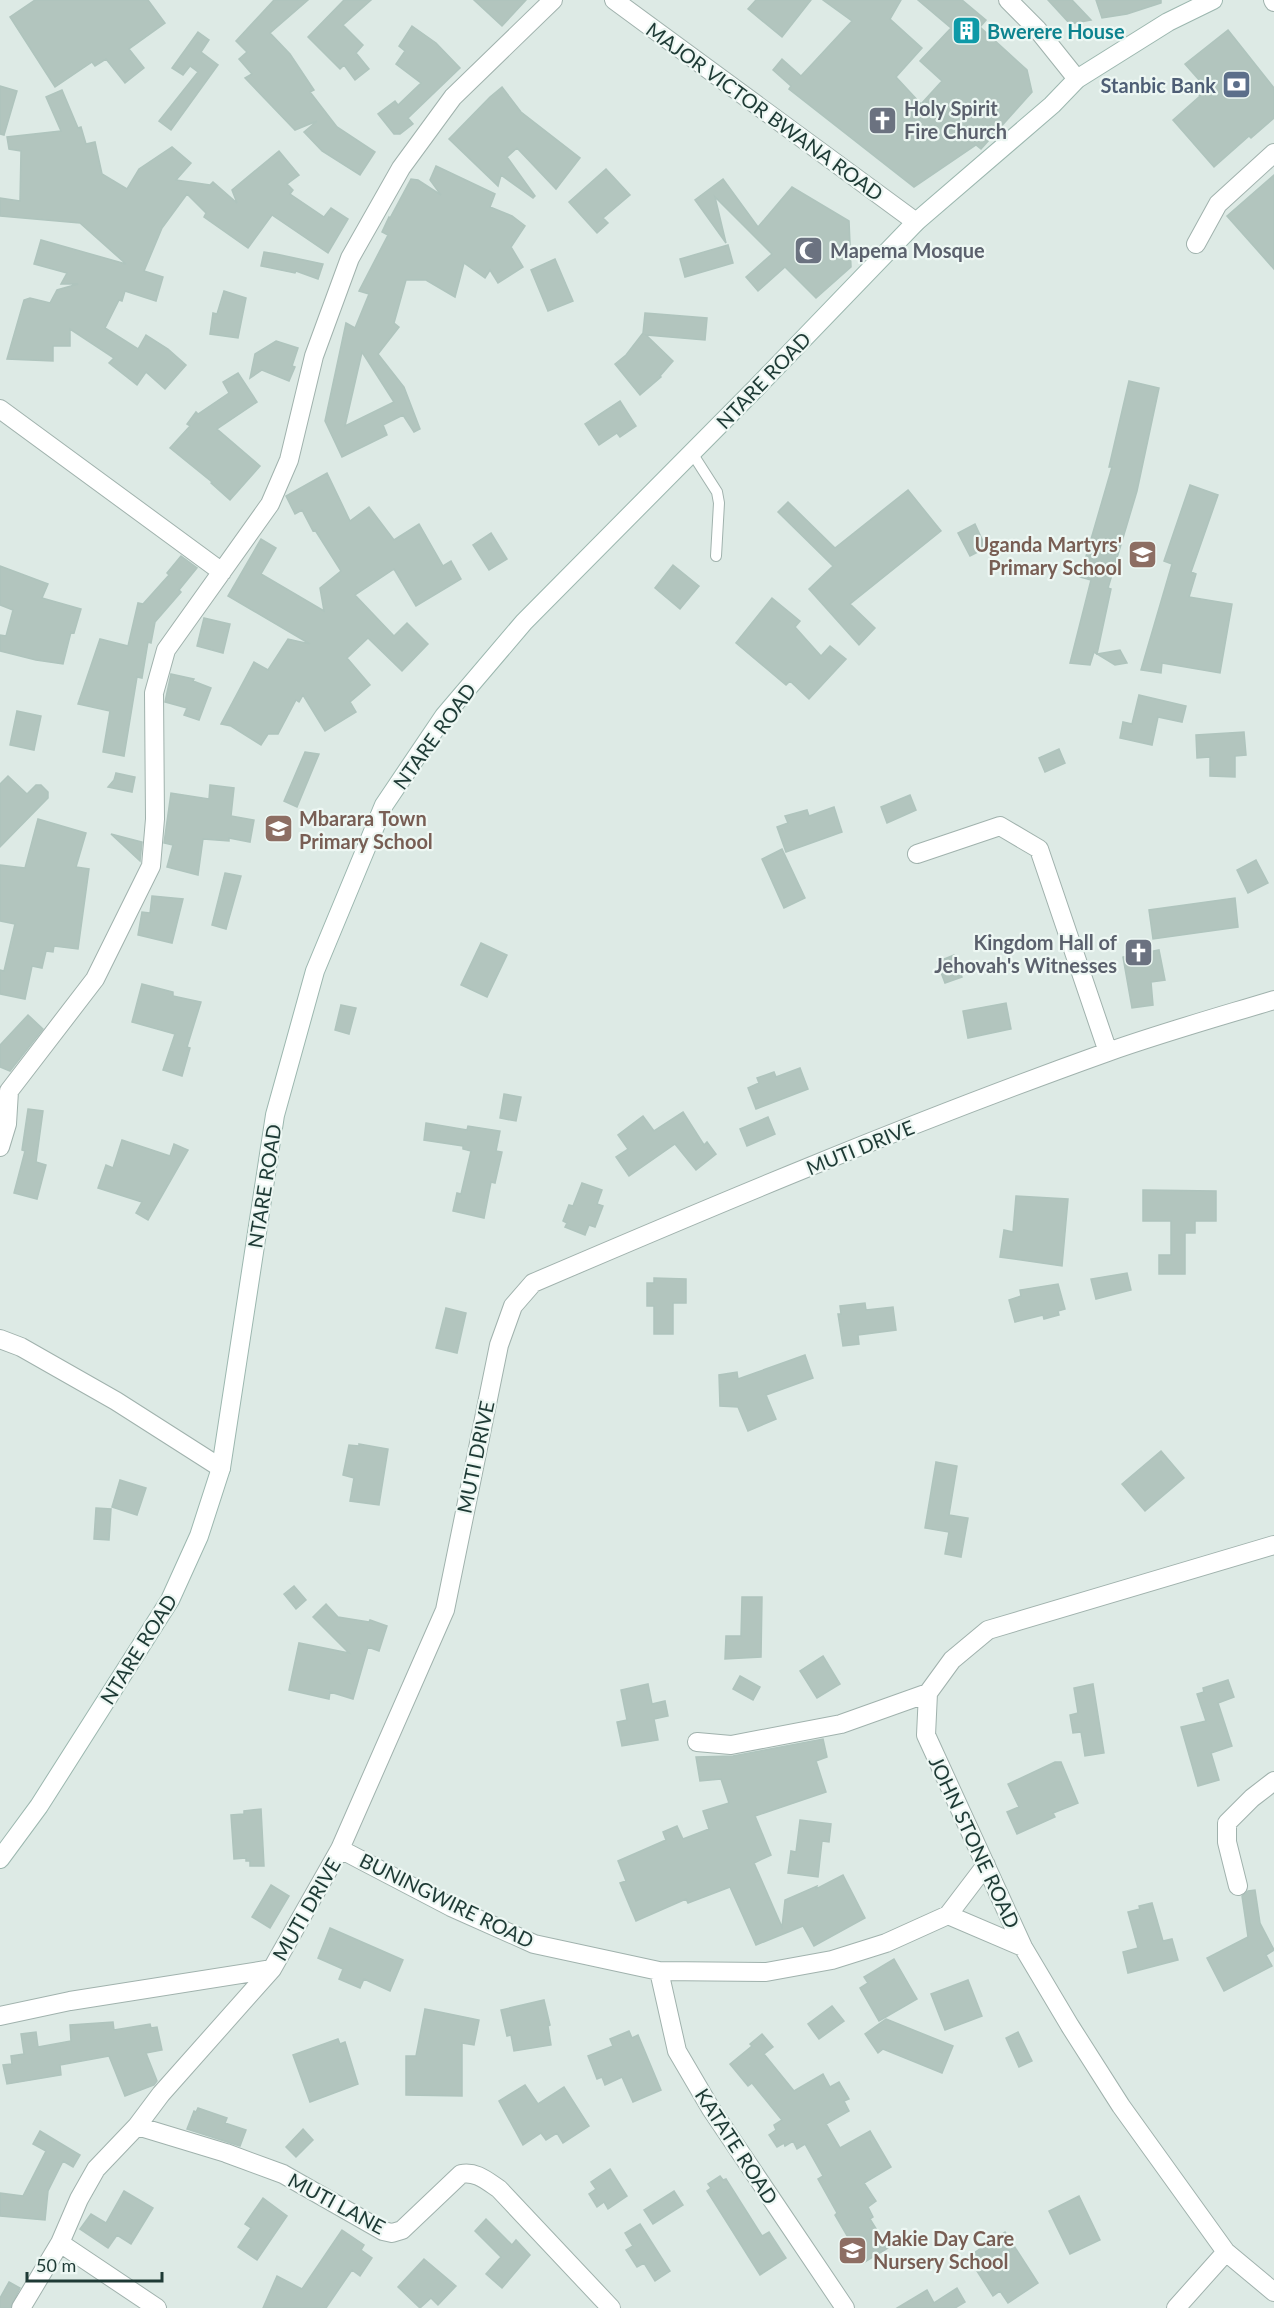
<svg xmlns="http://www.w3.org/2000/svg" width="1274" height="2308" viewBox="0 0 1274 2308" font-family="Lato,sans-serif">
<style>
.building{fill:#b2c5be;stroke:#afc4bd;stroke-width:1.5;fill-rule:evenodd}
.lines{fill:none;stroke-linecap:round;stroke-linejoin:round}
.service-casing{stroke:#a0b2ad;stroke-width:12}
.minor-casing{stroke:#a0b2ad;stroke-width:20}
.secondary-casing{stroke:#9cb7af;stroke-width:20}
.service{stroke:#fff;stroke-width:10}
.minor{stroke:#fff;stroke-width:18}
.secondary{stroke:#fff;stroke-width:18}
.labels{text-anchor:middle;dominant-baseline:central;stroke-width:4.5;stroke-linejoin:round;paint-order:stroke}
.culture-label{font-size:20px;font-weight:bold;fill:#0d838f;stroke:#edf7f3;text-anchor:start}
.service-label{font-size:20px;font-weight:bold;fill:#4e5e75;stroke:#edf7f3;text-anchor:end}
.worship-label{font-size:20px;font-weight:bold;fill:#5b616d;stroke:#edf7f3;text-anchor:start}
.street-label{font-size:20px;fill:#1e3a35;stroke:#edf7f3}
.education-label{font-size:20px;font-weight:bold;fill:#785e54;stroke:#edf7f3;text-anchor:start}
</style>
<rect width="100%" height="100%" fill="#ddeae5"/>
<path class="building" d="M35,0H148L165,23L129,49L144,68L125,83L106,59L95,66L92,62L55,87L10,17Z
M274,0H308L270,33L290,54L314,90L310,92L337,127L375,152L360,175L322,151L304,132L317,121L295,130L245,78L252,74L239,59L247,52L236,41Z
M344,0H371L343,25L363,45L356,53L369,69L355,80L344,65L340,69L308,37Z
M474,0H526L502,26Z
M756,0H811L782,37L748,9Z
M823,0H901L890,19L922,48L896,77L921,104L942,81L920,61L951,28L918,0H962L986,20L980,27L1027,70L1032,92L981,149L976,145L914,187L789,89L791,86L773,70L782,59L801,76L852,21Z
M1048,0H1072L1091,20L1070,24Z
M1096,0H1161V3L1127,14L1102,18Z
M412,26L436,43L460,68L408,118L413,124L400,134H394L378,114L395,101L398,105L421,83L396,64L405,51L399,46Z
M1228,30L1274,88V118L1251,138L1249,136L1214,167L1173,120L1200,96L1193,87L1200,81L1185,64Z
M198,32L209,40L201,52L218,65L171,130L159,121L198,72L190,66L183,75L172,68Z
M0,86L17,91L4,135L0,134Z
M502,87L521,112L580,158L556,189L517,148L507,157L535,196L533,198L501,175L498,186L449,139L490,97Z
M62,90L78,128L81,127L86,144L95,142L102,174L127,189L139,169L172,147L191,163L176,180L210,185L213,182L237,203L232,190L279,151L299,175L287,184L293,190L290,194L324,217L331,208L348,219L328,253L272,215L248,248L204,217L206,213L187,194L162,228L144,271L163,277L156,301L125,291L122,301L119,300L105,328L138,349L146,335L168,349L186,365L165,389L146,372L137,385L109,363L114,358L70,329V346H53V361L7,359L24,300L30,298L50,303L57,290L78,284H61L67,273L34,264L41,240L126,264L80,223L0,216V198L20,201L21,151L9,149L7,137L61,131L46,97Z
M436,166L495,194L490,207L512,216L525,226L511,247L523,267L498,283L490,270L485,278L464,263L455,297L426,280H406L394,323L399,327L378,354L404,387L420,429L414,432L403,415L383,425L387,435L342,457L325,421L346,323L355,328L369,294L359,291L388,235L382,232L389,217L390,218L411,179L418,180L441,195L430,180ZM362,352L394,402L345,426Z
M606,169L630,195L603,218L608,223L597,233L569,202Z
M1274,175V269L1227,216Z
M723,179L758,227L792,187L849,221L851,267L816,298L785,267L758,291L746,277L772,254L715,197L726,243L695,200Z
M728,245L733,263L685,277L680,259Z
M264,252L276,254L323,264L318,279L296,271L295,273L261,266Z
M555,259L573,301L548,311L531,270Z
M224,291L246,298L238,338L210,334L213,313L217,314Z
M645,313L707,318L705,340L646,335L673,361L660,376L661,377L640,395L615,364L626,355L643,333Z
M276,341L298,348L292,366L295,367L289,381L262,370L250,378L255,354Z
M238,373L257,402L217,429L260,466L230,500L211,483L212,482L170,448L190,426L187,424L196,412L198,414L229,393L223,382Z
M1129,381L1159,388L1137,491L1108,588L1111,589L1097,654L1120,650L1127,663L1115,665L1094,652L1090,665L1070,663L1091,580L1080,577L1112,467H1109Z
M620,401L636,426L620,437L617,433L599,445L585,424Z
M327,473L350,521L369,507L394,540L419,524L443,566L451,561L461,579L416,606L394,569L355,595L394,636L407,623L428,644L402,671L368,638L347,658L370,685L350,702L356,712L325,731L303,695L299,702L296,700L278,734H268L261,745L231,726L221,724L254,662L268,670L288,639L310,644L228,596L261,539L276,548L261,574L324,611L320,588L341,571L315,530L313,531L302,510L295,514L286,496Z
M1190,485L1218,495L1191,572L1196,574L1189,597L1232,604L1220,673L1162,663L1161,673L1141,670L1172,564L1164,561Z
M908,490L941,531L850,604L875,628L859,645L809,589L833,566L778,512L788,502L835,548Z
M975,524L986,548L970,556L958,533Z
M491,533L507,559L489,570L473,545Z
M181,556L197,568L179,590L181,592L155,622L151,643L148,642L142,678L137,677L124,756L103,752L110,711L78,704L100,639L128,646L138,603L143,604L169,575L167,573Z
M673,565L699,586L680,609L655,588Z
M0,566L48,584L42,598L81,609L74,633L71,632L63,664L36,660L0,651V635L6,636L13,610L0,605Z
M772,598L800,621L795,627L821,656L830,646L846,659L809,699L790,681L786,685L736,643Z
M204,618L230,624L223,653L197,646Z
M171,674L194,679L193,681L211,688L199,720L184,715L187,708L165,702Z
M1139,695L1186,706L1182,722L1158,717L1152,745L1120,738L1123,722L1132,724Z
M17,711L41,716L34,750L10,745Z
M1244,732L1246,755L1235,756V777L1210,776V757L1197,758L1196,735Z
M1059,749L1065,763L1045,772L1039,758Z
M305,752L319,754L297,807L284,801Z
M116,773L135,777L132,792L108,787L114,780Z
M8,776L27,794L36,785H41L48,792V798L0,847V784Z
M210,785L234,788L231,816L254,820L250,842L229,838V841L203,839L198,875L167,867L173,845L164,843L171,793L209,799Z
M910,795L916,810L887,823L881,807Z
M834,807L842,832L786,852L777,827L788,823L785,816L807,810L809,816Z
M38,819L86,833L76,867L89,869L78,949L54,946L53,952L46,951L42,968L32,966L25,999L0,994V970L4,971L15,924L0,921V865L25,868Z
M111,834L142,842L140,861Z
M782,849L805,898L784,908L762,859Z
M1256,860L1268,883L1248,893L1237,870Z
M225,873L241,876L226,929L212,925Z
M152,896L183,899L172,943L138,935L142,912L150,913Z
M1235,898L1238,927L1153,939L1149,910Z
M481,943L507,955L487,997L461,985Z
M1159,950L1165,980L1151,982L1153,1005L1132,1008L1123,957Z
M954,955L962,977L945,983L937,962Z
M142,984L173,992V996L201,1002L187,1047L190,1048L182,1076L163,1070L175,1034L132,1022Z
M1006,1003L1011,1029L968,1038L963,1011Z
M341,1005L356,1008L349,1034L335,1030Z
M28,1015L43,1029L10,1071L0,1067V1045Z
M800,1068L808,1089L756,1109L748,1088L759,1083L757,1078L774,1072L776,1077Z
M504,1094L521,1097L516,1121L500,1118Z
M28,1109L43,1111L36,1162L46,1165L37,1199L14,1193L25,1151L22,1150Z
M683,1112L704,1145L707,1142L716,1154L696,1170L675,1144L629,1176L616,1157L628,1149L618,1135L643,1116L654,1131Z
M768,1117L775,1134L747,1146L740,1129Z
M426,1123L467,1130L468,1126L500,1131L496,1151L502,1152L495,1183L491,1182L484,1218L453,1211L457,1193L461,1194L471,1151L463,1149V1146L424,1140Z
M122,1140L170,1156L174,1144L188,1150L148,1220L136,1213L142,1202L98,1188L106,1165L113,1168Z
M582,1183L602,1190L597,1204L603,1206L595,1227L589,1225L585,1235L565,1227L567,1223L563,1221L569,1205L573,1206Z
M1143,1190L1216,1191V1221H1195V1233H1185V1274H1159V1255H1171V1221H1143Z
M1016,1196L1068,1199L1062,1266L1000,1257L1004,1230L1013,1232Z
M1127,1273L1131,1290L1096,1299L1091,1279Z
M654,1278L686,1279V1303H673V1334H654V1306H647V1283H654Z
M1058,1284L1065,1309L1058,1311L1059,1315L1044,1319L1043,1315L1015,1322L1009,1300L1021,1296L1020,1290Z
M865,1303L866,1310L893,1307L896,1330L858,1335L859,1344L843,1346L838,1314H841L840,1306Z
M446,1308L466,1313L457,1353L436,1348Z
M805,1355L813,1378L766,1395L776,1419L748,1431L738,1407L720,1406L719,1375L737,1372L738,1379Z
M359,1444L388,1449L379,1505L350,1501L354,1478L343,1475L349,1445L359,1446Z
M1161,1451L1184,1478L1145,1511L1122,1484Z
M936,1462L957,1466L949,1515L968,1518L961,1557L945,1554L949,1532L925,1528Z
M120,1480L146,1488L137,1515L112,1507Z
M96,1508L111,1509L109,1540L94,1539Z
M294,1586L306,1600L296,1609L284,1594Z
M742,1597H762L761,1657L725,1659L726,1636H741Z
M326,1604L338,1617L369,1622L370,1620L387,1626L379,1651L368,1647L353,1699L330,1692L329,1699L289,1690L299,1643L349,1653L313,1617Z
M823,1656L840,1684L817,1698L800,1671Z
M740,1676L760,1687L753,1700L733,1689Z
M1228,1680L1234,1697L1218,1703L1232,1746L1211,1753L1219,1780L1198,1786L1181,1727L1206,1721L1197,1694L1204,1692L1203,1688Z
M648,1684L652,1704L665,1701L668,1716L654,1719L658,1740L622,1746L617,1722L627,1720L621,1690Z
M1093,1684L1104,1753L1085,1756L1081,1732L1073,1733L1070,1715L1078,1713L1074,1688Z
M823,1739L827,1757L816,1761L826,1792L755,1816L771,1855L754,1863L782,1927L785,1900L817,1886L816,1889L843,1875L865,1918L814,1946L803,1926L756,1945L730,1887L688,1903L686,1899L636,1921L620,1883L626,1881L618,1861L666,1840L663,1832L677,1826L683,1839L709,1829L703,1811L729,1803L721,1779L700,1781L696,1757L733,1756Z
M1055,1762H1061L1078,1803L1053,1813L1055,1817L1017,1834L1007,1812L1019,1807L1008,1784Z
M261,1809L264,1866H250V1861H246V1858L234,1859L231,1815L244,1814V1811Z
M800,1820L831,1824L829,1842L822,1841L818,1877L788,1873L791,1851L796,1852Z
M271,1885L289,1896L270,1928L252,1917Z
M1255,1890L1260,1923L1274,1950L1266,1955L1272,1966L1224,1991L1207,1958L1248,1937L1242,1896L1248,1891Z
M1152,1903L1163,1941L1172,1939L1178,1960L1128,1973L1123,1952L1138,1948L1128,1912L1140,1909L1139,1906Z
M330,1928L403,1960L390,1991L364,1979L360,1988L339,1979L343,1969L318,1958Z
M894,1959L917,1999L879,2021L860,1988L868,1983L864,1977Z
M968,1980L982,2016L945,2030L931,1994Z
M544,2000L550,2025L548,2026L551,2045L514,2051L511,2035L507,2036L501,2010Z
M832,2006L844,2021L819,2039L808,2024Z
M425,2009L479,2020L474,2045L462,2043V2096L406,2095V2056H416Z
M886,2019L953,2046L942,2073L883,2049L878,2053L865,2034Z
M113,2022L114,2030L150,2024L151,2028L157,2027L162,2050L146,2053L157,2081L154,2085L125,2096L109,2056L60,2065L61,2075L7,2084L3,2065L12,2064L11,2056L24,2054L21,2034L36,2032L38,2047L71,2041L70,2025Z
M629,2031L632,2038L638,2035L661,2090L633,2102L622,2077L605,2085L602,2077L597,2079L588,2056L613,2046L610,2039Z
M1018,2032L1032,2061L1019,2067L1006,2038Z
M762,2034L773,2047L764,2054L794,2091L823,2074L830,2087L839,2082L849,2099L844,2101L849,2111L826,2124L840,2148L870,2131L891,2167L864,2183L876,2201L868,2207L873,2217L870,2219L888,2248L863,2263L835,2215L837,2213L818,2179L823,2176L805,2144L797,2149L793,2141L785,2146L784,2143L777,2147L769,2135L776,2130L774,2125L782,2120L752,2083L748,2086L730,2064L752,2046L750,2044Z
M338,2039L340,2044L345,2042L358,2084L310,2102L293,2055Z
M525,2085L538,2104L564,2087L589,2126L563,2143L557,2133L546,2140L541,2133L523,2145L499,2101Z
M198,2108L227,2118L225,2123L246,2130L240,2146L187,2129L194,2111L196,2112Z
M303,2129L313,2140L296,2157L286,2147Z
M40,2131L80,2155L73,2167L63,2161L48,2191L45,2220L0,2216V2193L23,2196L46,2151L33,2144Z
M610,2169L627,2196L608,2209L604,2202L597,2207L589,2194L596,2189L591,2182Z
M720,2176L723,2180L726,2179L762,2236L769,2232L786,2258L760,2275L707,2191L711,2188L708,2184Z
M124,2191L153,2208L131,2244L117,2235L108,2248L80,2229L91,2214L106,2223Z
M674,2191L683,2205L653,2224L644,2210Z
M1079,2196L1100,2240L1070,2254L1049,2211Z
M263,2198L287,2216L257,2260L238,2247L251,2228L245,2224Z
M486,2219L512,2245L516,2240L530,2255L502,2288L486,2274L501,2257L475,2231Z
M640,2224L670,2271L655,2281L644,2263L637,2267L626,2250L633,2246L625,2233Z
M342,2230L364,2245L361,2250L372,2258L360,2276L352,2270L326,2308H263L277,2276L302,2289Z
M1005,2232L1038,2283L1008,2303L1000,2291L993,2296L975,2268L981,2264L974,2253Z
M424,2259L456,2286L438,2305L431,2298L420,2308L398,2287Z
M9,2282L20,2288L10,2308H0V2298Z
M957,2288L965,2302L955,2308H897L927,2290L934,2303Z"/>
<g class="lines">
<defs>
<path id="service" d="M692,453L717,492L719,503L716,556"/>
<path id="minor" d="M614,0L916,222
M1008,0L1037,29L1077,79
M1273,0L1274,2
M1196,244L1218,204L1274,153
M0,409L222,572
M917,854L1000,826L1039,849L1108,1052
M0,1147L7,1124L9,1091L95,979L151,866L155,819L154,693L166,650L270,504L289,460L314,356L350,258L401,168L453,97L553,0
M0,1339L21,1347L116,1401L221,1468
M1274,1545L988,1630L952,1660L928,1693L926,1735L1023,1947L1070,2026L1121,2106L1226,2252L1274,2292
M697,1742L731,1745L841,1724L928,1693
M340,1849L451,1907L534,1944L659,1971L766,1972L832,1960L886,1943L948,1915L986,1865
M1238,1886L1227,1842V1823L1252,1798L1274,1781
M948,1915L1023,1947
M659,1971L677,2051L711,2109L845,2308
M0,2016L70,2001L272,1969
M137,2126L226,2153L283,2174L383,2231L392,2233L402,2230L461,2174C476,2171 487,2181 499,2189L611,2308
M60,2243L157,2308
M21,2308L60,2243L79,2199L96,2169L137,2126L161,2094L272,1969L340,1849L445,1610L499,1345L513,1306L533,1283C722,1202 912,1122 1105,1053C1161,1033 1218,1017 1274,1000
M1176,2308L1226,2252"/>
<path id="secondary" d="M0,1859L39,1806L170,1600L199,1536L221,1468L275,1115L315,971L384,805L444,716L524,622L757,387L916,222L1052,105L1077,79L1168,22L1213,0"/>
</defs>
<use href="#service" class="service-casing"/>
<use href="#minor" class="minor-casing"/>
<use href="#secondary" class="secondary-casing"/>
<use href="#service" class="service"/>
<use href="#minor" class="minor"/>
<use href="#secondary" class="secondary"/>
</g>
<defs>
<symbol id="building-square" viewBox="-11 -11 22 22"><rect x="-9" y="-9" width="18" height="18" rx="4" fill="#0f9aa8" stroke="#edf7f3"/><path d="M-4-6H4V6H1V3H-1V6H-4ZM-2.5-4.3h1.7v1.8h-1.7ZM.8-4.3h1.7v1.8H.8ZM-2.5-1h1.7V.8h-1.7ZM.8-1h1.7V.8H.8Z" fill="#fff"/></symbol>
<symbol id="bank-square" viewBox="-11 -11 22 22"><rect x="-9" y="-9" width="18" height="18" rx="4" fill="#5c6f8a" stroke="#edf7f3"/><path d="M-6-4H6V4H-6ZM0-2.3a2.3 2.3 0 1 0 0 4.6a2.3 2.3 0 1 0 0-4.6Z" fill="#fff"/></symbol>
<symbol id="church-square" viewBox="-11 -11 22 22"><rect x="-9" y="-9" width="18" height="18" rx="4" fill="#6b7280" stroke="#edf7f3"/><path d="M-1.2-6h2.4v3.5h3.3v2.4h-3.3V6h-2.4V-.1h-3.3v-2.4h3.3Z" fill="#fff"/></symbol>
<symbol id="mosque-square" viewBox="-11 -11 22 22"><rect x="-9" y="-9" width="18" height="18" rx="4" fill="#6b7280" stroke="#edf7f3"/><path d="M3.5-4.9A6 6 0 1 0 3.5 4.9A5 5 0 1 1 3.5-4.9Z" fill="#fff"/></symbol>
<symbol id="school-square" viewBox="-11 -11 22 22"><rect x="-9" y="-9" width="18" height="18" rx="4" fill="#8d6e63" stroke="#edf7f3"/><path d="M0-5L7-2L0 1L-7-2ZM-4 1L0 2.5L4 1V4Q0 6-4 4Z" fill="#fff"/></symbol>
</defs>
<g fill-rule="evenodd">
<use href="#building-square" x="950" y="14" width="33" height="33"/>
<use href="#bank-square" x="1220" y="68" width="33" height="33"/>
<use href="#church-square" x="866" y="104" width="33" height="33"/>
<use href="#mosque-square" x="792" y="234" width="33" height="33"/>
<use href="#school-square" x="1126" y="538" width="33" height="33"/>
<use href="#school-square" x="262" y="812" width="33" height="33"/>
<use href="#church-square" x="1122" y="936" width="33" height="33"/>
<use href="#school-square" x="836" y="2234" width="33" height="33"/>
</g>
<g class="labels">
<g class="culture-label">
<text x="987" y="31">Bwerere House</text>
</g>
<g class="service-label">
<text x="1216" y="85">Stanbic Bank</text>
</g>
<g class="worship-label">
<text x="904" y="108">Holy Spirit<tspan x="904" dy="23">Fire Church</tspan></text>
<text x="830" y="250">Mapema Mosque</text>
<text x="1117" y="942" text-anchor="end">Kingdom Hall of<tspan x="1117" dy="23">Jehovah's Witnesses</tspan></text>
</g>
<g class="street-label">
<text transform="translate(765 111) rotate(36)">MAJOR VICTOR BWANA ROAD</text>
<text transform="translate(763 380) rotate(-46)">NTARE ROAD</text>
<text transform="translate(434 736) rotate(-54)">NTARE ROAD</text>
<text transform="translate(860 1147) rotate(-22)">MUTI DRIVE</text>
<text transform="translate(264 1186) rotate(-81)">NTARE ROAD</text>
<text transform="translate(475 1457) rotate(-78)">MUTI DRIVE</text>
<text transform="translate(138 1649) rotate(-58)">NTARE ROAD</text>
<text transform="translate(975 1842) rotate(65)">JOHN STONE ROAD</text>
<text transform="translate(447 1900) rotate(26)">BUNINGWIRE ROAD</text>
<text transform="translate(306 1909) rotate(-60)">MUTI DRIVE</text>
<text transform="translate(737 2146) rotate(57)">KATATE ROAD</text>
<text transform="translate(337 2203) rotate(28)">MUTI LANE</text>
</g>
<g class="education-label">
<text x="1122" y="544" text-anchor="end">Uganda Martyrs'<tspan x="1122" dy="23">Primary School</tspan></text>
<text x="299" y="818">Mbarara Town<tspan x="299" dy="23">Primary School</tspan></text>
<text x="873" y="2238">Makie Day Care<tspan x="873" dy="23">Nursery School</tspan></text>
</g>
</g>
<path d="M27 2272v9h135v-9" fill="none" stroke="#1e3a35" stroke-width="3"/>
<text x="36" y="2272" font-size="18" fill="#1e3a35" stroke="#edf7f3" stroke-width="4.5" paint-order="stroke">50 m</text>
</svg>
